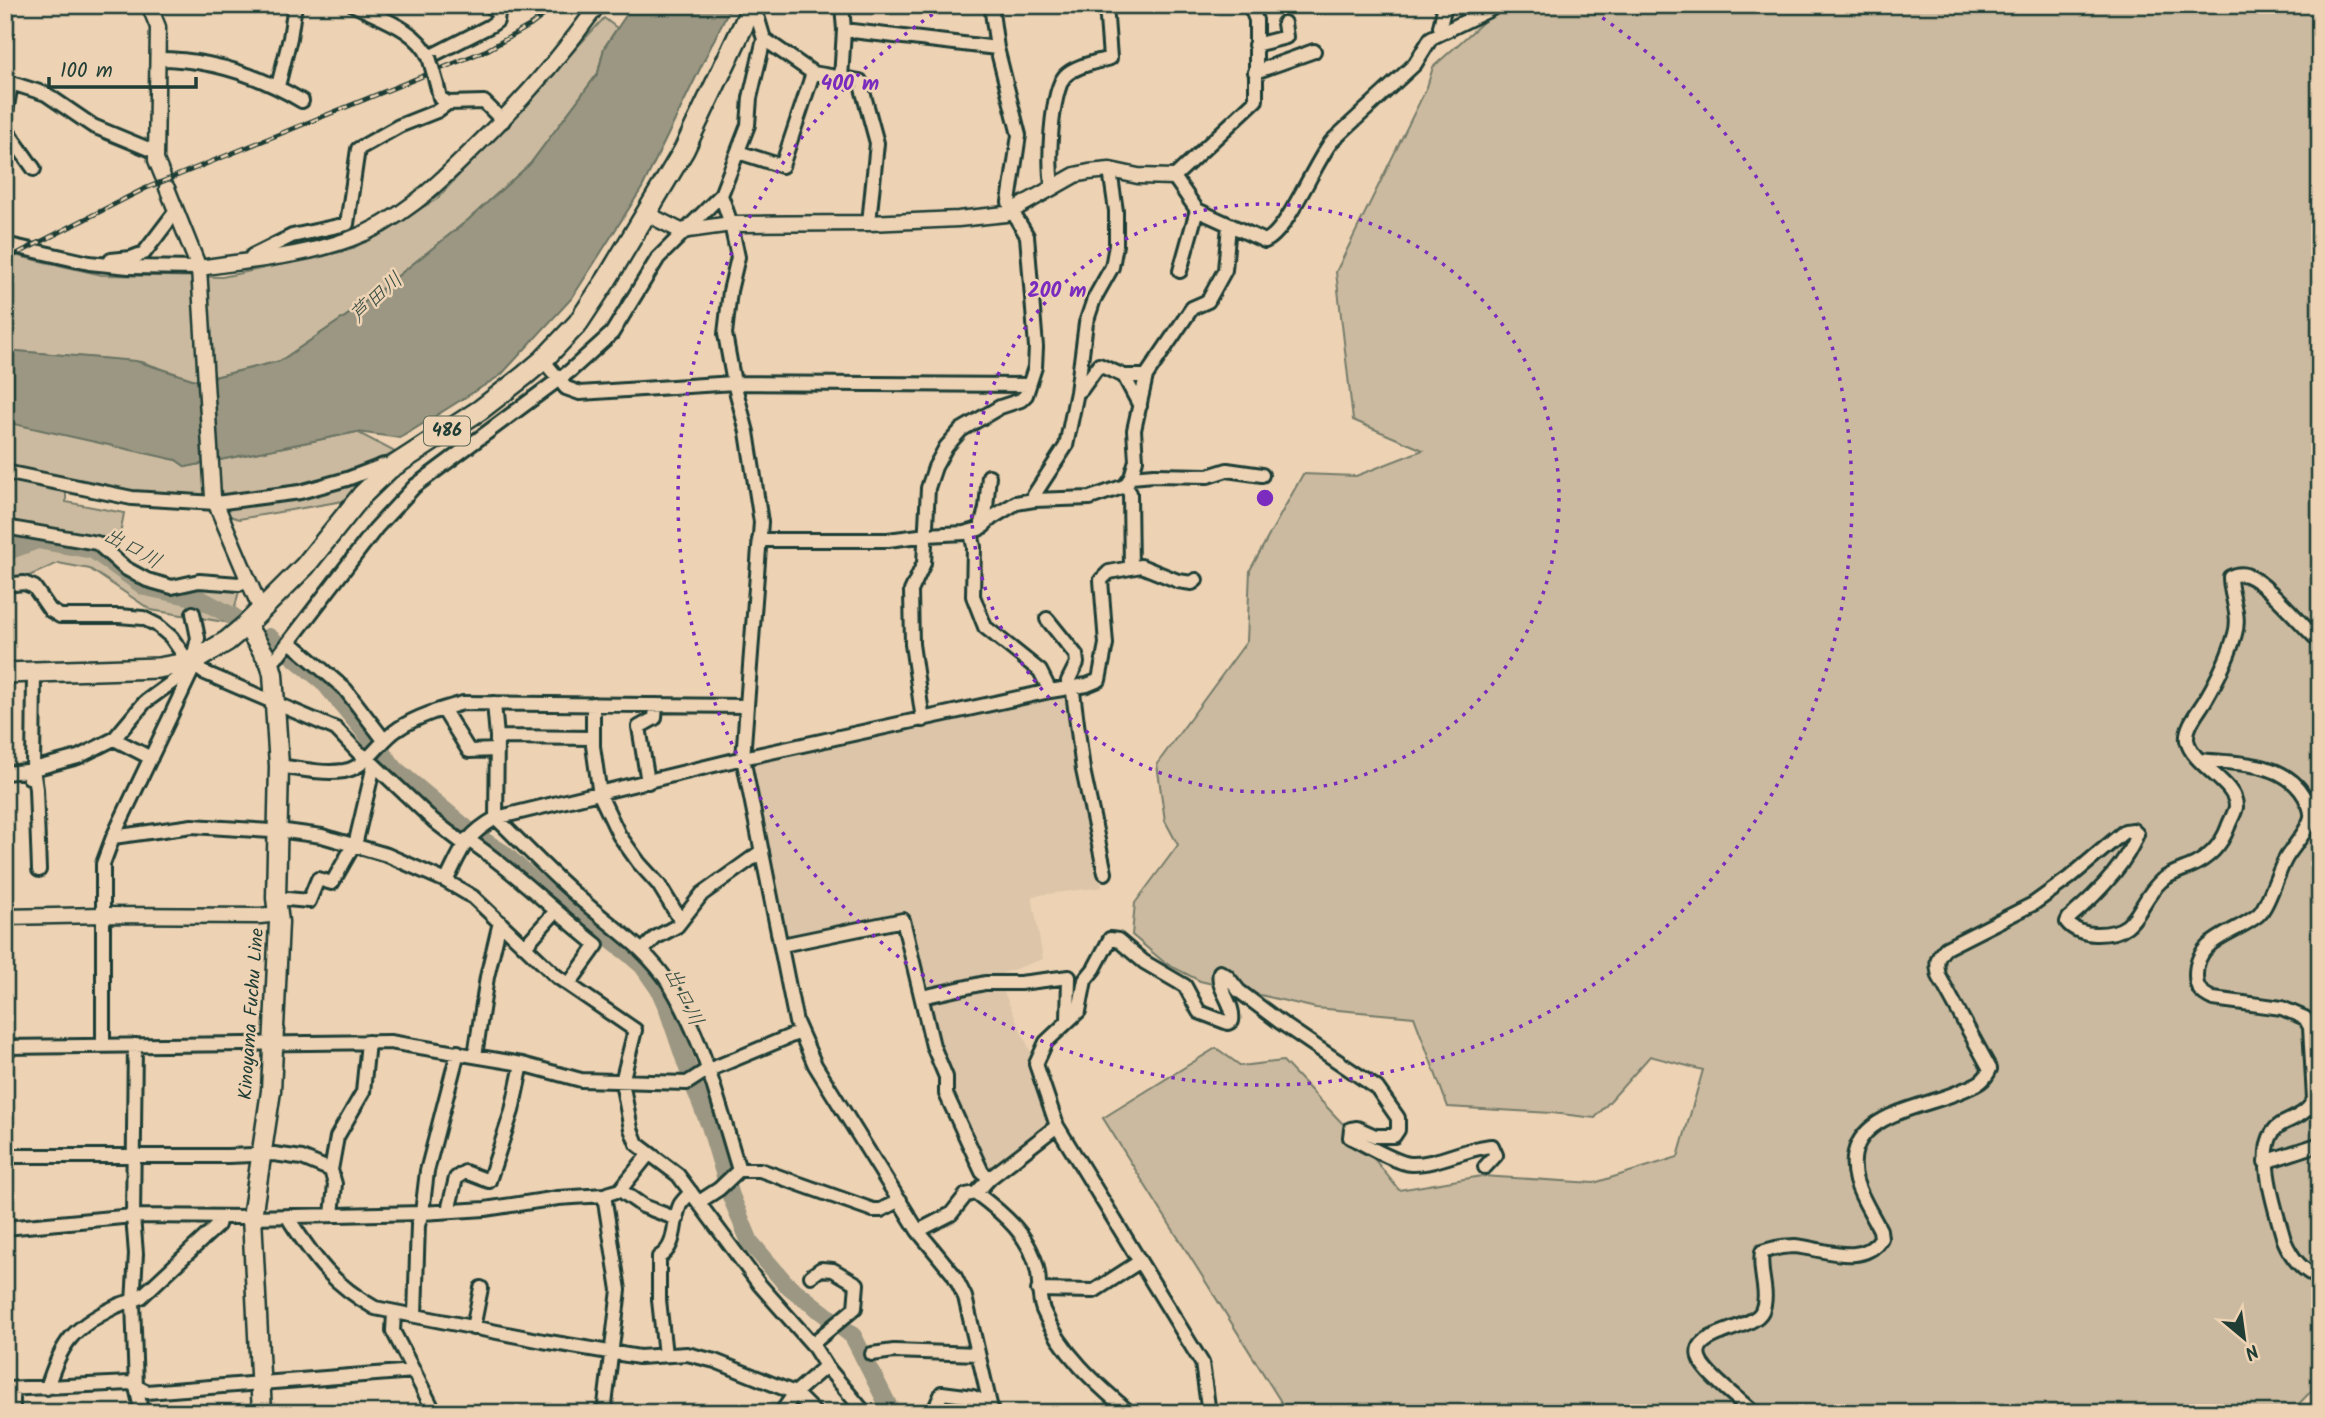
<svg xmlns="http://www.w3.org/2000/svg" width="2325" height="1418" viewBox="0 0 2325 1418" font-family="Kalam,'Klee One',sans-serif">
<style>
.built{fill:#dcc5a9}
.green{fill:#cbba9f;stroke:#757c6a;stroke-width:2}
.water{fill:#9b9782;stroke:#697363;stroke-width:2}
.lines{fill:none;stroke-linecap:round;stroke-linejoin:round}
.river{stroke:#9b9782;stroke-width:18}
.minor-casing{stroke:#1f3d34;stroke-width:18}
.tertiary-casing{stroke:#1f3d34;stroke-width:19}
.secondary-casing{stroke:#1f3d34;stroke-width:23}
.trunk-casing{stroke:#1f3d34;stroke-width:24}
.minor{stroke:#edd2b4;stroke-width:12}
.tertiary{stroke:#edd2b4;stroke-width:14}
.secondary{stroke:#edd2b4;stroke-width:18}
.trunk{stroke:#edd2b4;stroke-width:19}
.rail-casing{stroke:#1f3d34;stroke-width:5}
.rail{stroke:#edd2b4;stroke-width:2.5;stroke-dasharray:8;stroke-linecap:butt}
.minor-bridge-casing{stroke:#1f3d34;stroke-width:18;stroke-linecap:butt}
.minor-bridge{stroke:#edd2b4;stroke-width:12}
.ring{fill:none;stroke:#7b2cbf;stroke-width:3.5;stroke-dasharray:3.5 7}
.labels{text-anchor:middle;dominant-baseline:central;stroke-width:5;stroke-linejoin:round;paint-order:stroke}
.shield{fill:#edd2b4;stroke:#5d6a5a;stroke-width:2}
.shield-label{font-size:18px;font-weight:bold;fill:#1f3d34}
.street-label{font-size:19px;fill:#1f3d34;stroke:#edd2b4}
.water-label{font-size:21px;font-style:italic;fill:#324a40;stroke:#edd2b4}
.centre{fill:#7b2cbf;stroke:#edd2b4;stroke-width:3.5}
.ring-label{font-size:21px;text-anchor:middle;font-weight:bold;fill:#7b2cbf;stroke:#edd2b4;stroke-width:5;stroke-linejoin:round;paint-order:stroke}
</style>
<rect width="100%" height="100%" fill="#edd2b4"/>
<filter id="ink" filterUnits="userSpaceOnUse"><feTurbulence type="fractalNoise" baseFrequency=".0143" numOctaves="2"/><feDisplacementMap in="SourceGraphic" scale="14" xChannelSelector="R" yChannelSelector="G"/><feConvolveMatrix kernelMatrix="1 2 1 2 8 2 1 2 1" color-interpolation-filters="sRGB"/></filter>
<g filter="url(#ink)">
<path class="built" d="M1069,687L1102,887L1032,896L1043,959L989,978L985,983L1002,988L1036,1064L1057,1126L990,1178L946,1094L903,921L782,945L743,758Z"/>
<path class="green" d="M1502,5H2320V1382L2290,1413H1288L1103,1118L1216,1048L1241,1066L1283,1061L1363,1145L1399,1190L1482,1176L1594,1183L1678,1157L1703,1070L1650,1056L1595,1118L1552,1113L1448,1107L1414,1017L1316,1008L1200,981L1165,963L1132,935L1135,903L1178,845L1165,821L1157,764L1247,641L1250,570L1303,474L1356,476L1423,450L1353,420L1336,272L1427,87L1433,67Z
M604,18L617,28L604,48L598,73L530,164L468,220L355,310L280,361L198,381L142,362L5,350V253L102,275L222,277L350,250L437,199Z
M5,415L176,460L186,467L357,432L395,452L363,469L304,487L231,497L136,494L5,467Z
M370,475L343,501L239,519L227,515V509L273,501Z
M5,476L66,491V502L124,513L119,540L106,547L99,540L5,521Z
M5,530L95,546L144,583L240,587L231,623L151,610L90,569L58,563L29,576L5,581Z"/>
<path class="water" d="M633,5H731L642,188L572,298L501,375L400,438L357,432L186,467L176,460L5,422V350L136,361L198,381L280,361L355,310L468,220L530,164L598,73L604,48Z"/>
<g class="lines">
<path class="river" d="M5,552L37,540L93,550L145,587L198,598L234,617
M269,637L279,645
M289,653L323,681L396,770L474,835L503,853L535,882L627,952L643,966L659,989L667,1007L694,1086L710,1126L731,1196L750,1242L786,1284L853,1336L892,1413"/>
<defs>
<path id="minor" d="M354,5C379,18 417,29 429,57L490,26L497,21L498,14L490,5
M1250,5L1256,20V100L1174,177L1197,210L1265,241C1287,233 1314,163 1332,141L1415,64L1431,38L1491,9L1494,5
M1441,5L1444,9L1440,27L1444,31
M844,30L997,48
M764,39L813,73L860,81L877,143L869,223
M1255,45L1286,37L1284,23
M157,59C209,59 257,74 302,101
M1255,72L1314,51
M841,79L844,30L842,5
M5,81L46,94L93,126L156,152
M437,85L440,98L448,103L484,102L503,121
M278,86L290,38L295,5
M5,119L11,83
M5,128L34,169
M738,152L782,166L813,73
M1053,188C1047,168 1051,91 1065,76C1074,66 1096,62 1110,58L1106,5
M721,195L731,224L738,257L730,291L725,334L734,383L747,432L761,522L743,758L796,1022L815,1065L918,1231L954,1275L965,1297L992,1413
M5,244L89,263L129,267L199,268
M111,260L131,258L144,253L176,211
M252,261V256L292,236L347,224L358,149L399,126L437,111L448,103
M1180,271L1197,210
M543,360L566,388L580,393L734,383L1029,385
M1124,376L1140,406
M1077,392L1081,390L1099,365L1124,376H1146
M5,472L132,498L216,503L300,492L347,479L384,465L388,469
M1131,477L1154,475L1208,476L1227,470L1262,475
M1125,486L1130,493L1131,568
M1034,500V495L1066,446L1077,392L1086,323L1094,299L1112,267L1116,245V211L1110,170
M984,526L982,523L986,508L989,476
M5,527L97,543L125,568L147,580L172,587L199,581L239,584L248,580
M971,532L974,547L973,596L985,627L1040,671L1050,691
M759,540H888L927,535L964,533L979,529L993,517L1016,503L1034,500L1090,498L1125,486L1131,477L1136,460L1134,430L1146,376L1192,308L1208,301L1225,270L1229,225
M5,585L24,583L34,587L50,610L60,616H119L143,618L157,625L171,637L185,657L203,672L336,729L358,752L368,759L434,821L464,844
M1047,619L1076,655L1077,663L1068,681L1073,692L1083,770L1105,873
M290,642L345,689L384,740
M270,663L279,655L376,528L415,486L570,371L612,333L658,258L721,195L748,125L750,98L764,39L758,19L751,12
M34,673L33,769L36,789L39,870
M494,703L497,737L496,818C523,844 549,872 577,896C609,925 647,948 670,985C704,1040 720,1109 739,1170
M593,704V746L600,795L619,835L639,863L659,885L681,921
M443,709L469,751L497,750
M923,720L912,644L911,591L924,563L928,488L935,467L946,447L961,430L1000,407L1021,400L1026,395L1035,367L1036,347L1027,236L1012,211L1009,202L1019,135L997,48L991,5
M497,737L593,738
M114,739L151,758
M2199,760C2236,764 2284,760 2305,797C2308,803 2312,809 2311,817C2308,831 2294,845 2286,858C2278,871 2268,907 2258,915C2235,934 2196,938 2196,975C2196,989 2201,993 2213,999L2282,1008L2305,1018L2310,1027L2314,1099C2308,1114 2293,1118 2280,1125C2251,1144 2277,1213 2284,1240C2292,1259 2302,1270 2320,1279
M279,766C300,769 323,774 344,771C368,767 379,741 398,729C417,716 442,709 463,703L746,706
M26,771L78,757L114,739L145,702L182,675L190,665
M5,773L26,771L29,777
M648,782L639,727L655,718L656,705
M113,837L192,826L271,831L278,830L322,836L387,855L446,881L473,897L556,976L635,1030L622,1082L631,1129L637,1144L678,1175L759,1284L812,1344L826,1366L865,1413
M467,839C513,870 553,910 597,945L569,984
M446,881C462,850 464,836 496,818L743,758L1050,691L1087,685L1099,680L1106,644L1101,580L1109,572L1141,566L1178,581L1192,583L1196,580
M276,898L309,901L318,879L332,883L356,841L374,765
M782,945L903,920L933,1046L946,1077V1094L982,1172L990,1178
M525,946L555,912
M642,951L655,938L677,926L702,894L762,851
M922,997L985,983H1020L1069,977L1068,1020
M103,1045V864L113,837L192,671V662L198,638L193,613
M135,1045L133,1216L136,1254L133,1302L136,1387L142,1413
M5,1047L390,1042L522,1064L581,1080L687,1083L704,1072L800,1032
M475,1056L487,977L500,922
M1057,1126L1202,1363L1209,1413
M5,1156H228L274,1154L302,1158L331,1170
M2265,1162L2320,1144
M620,1190L643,1206L677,1219
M976,1193C1003,1213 1032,1237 1038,1273C1040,1285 1038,1297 1043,1310C1061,1353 1095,1383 1130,1413
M699,1202L719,1189L739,1170H760L873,1210H881L900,1200
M448,1211L456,1178L465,1172L489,1181L512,1111L522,1064
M332,1215L335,1184L331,1170L337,1137L363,1092L368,1042
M290,1216V1221C316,1261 333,1284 375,1308L543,1341L639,1357L687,1354L715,1361L795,1393L815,1413
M5,1228L133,1216L252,1217L422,1213L485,1209L558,1198L604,1195L620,1190L648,1155
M918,1231L951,1214L966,1195L976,1193L990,1178L1057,1126L1036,1064L1046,1042L1079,1011L1085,980L1094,969L1110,939L1118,940L1144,962L1185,986L1199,1012L1228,1023L1232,1021C1235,1003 1216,989 1220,972L1227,976L1239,991L1280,1022L1377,1088L1398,1118V1130L1394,1136H1375L1357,1128L1351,1129L1350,1137C1364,1144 1398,1164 1411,1164C1437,1165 1465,1148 1492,1146L1496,1155L1485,1167
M811,1276L821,1269L833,1270L857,1284L855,1308L812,1344
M1038,1290L1094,1291L1139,1262
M394,1313L393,1331L435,1413
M415,1315L418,1225L422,1213L427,1171L458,1052
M473,1328L481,1288
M872,1354L894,1351L978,1354
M665,1355L659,1300V1257C678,1246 672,1222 680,1205C682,1201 688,1196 691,1192
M47,1388C61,1343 72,1328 115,1307C124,1302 133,1302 141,1297L218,1225L220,1218
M5,1389L130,1383L147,1392L414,1371
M13,1389V1413
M604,1413L619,1290L604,1195
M781,1413L795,1393L826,1366
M933,1413L942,1393L973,1397L990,1404
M1754,1413C1739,1399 1719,1385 1706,1369C1674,1331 1752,1333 1762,1311C1770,1293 1758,1272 1762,1252C1773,1248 1783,1246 1795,1246C1822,1248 1863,1268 1881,1238L1880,1230C1872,1214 1861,1198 1856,1181C1839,1114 1919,1110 1961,1091C1975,1085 1984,1083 1990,1069L1939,976C1936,962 1936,958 1946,948L2033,904L2069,878L2125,831L2133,830L2137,834C2125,867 2095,896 2069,918L2067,922C2073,930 2085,934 2095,934C2141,935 2135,905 2161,881C2169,874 2179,871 2189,867C2208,859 2221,846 2228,827C2230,821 2235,813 2236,807C2237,782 2192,766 2187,740C2185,725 2201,709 2207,697C2218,678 2229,656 2235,634C2241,614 2230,597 2230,577C2236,574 2240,573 2246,575C2269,584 2300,624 2320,642"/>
<path id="tertiary" d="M149,5L158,27L156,160L163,177
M167,188L199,268L213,497L261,610
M647,214L681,231L731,224L869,223L958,219L1006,214L1075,175L1089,172L1110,170L1138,176L1174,177
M199,268C250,260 301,257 350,239C398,222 434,188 469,153C517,107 559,59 598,5
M5,917L103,915L260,916L279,914"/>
<path id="secondary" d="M246,625L270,663L273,674L279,766L276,898L279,922L271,1091L252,1217L262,1413"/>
<path id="trunk" d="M5,673L158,668L192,662L227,641L246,625L305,566L363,494L389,469L480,410L524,376L543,360L578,323L607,279L684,150L753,5"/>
</defs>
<use href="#minor" class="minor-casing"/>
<use href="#tertiary" class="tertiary-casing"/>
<use href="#secondary" class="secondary-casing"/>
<use href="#trunk" class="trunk-casing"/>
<use href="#minor" class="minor"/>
<use href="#tertiary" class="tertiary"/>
<use href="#secondary" class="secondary"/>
<use href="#trunk" class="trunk"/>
<defs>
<path id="rail" d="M5,260L144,189L487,50L531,25L557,5"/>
</defs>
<use href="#rail" class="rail-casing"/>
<use href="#rail" class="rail"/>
<defs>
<path id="minor-bridge" d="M429,57L437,85"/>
</defs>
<use href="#minor-bridge" class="minor-bridge-casing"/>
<use href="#minor-bridge" class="minor-bridge"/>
</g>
</g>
<g class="ring">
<circle cx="1265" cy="498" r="294"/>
<path d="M1585 6A587 587 0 1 1 945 6"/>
</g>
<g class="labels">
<rect class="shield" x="424" y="416.5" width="46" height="29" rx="5"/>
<g class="shield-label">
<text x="447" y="431">486</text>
</g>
<g class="street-label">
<text transform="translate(252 1014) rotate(-86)">Kinoyama Fuchu Line</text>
</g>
<g class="water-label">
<text transform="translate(377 298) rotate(-42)">芦田川</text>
<text transform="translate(132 549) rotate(29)">出口川</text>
<text transform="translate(683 997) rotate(64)">出口川</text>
</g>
</g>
<circle cx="1265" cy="498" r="10" class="centre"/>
<g class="ring-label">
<text x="850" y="90">400 m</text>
<text x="1057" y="297">200 m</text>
</g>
<rect width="2325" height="1418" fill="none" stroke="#edd2b4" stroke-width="28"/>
<rect x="14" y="14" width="2297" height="1390" fill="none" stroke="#1f3d34" stroke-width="2.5" filter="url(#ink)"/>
<g transform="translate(2244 1338) rotate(151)" stroke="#edd2b4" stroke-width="5" paint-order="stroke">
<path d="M0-5L12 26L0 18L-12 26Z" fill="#1f3d34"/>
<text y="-10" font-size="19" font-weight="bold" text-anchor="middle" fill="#1f3d34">N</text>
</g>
<path d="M49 77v10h147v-10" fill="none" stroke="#1f3d34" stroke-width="3.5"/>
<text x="60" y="77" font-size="21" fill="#1f3d34" stroke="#edd2b4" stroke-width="5" paint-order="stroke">100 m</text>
</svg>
